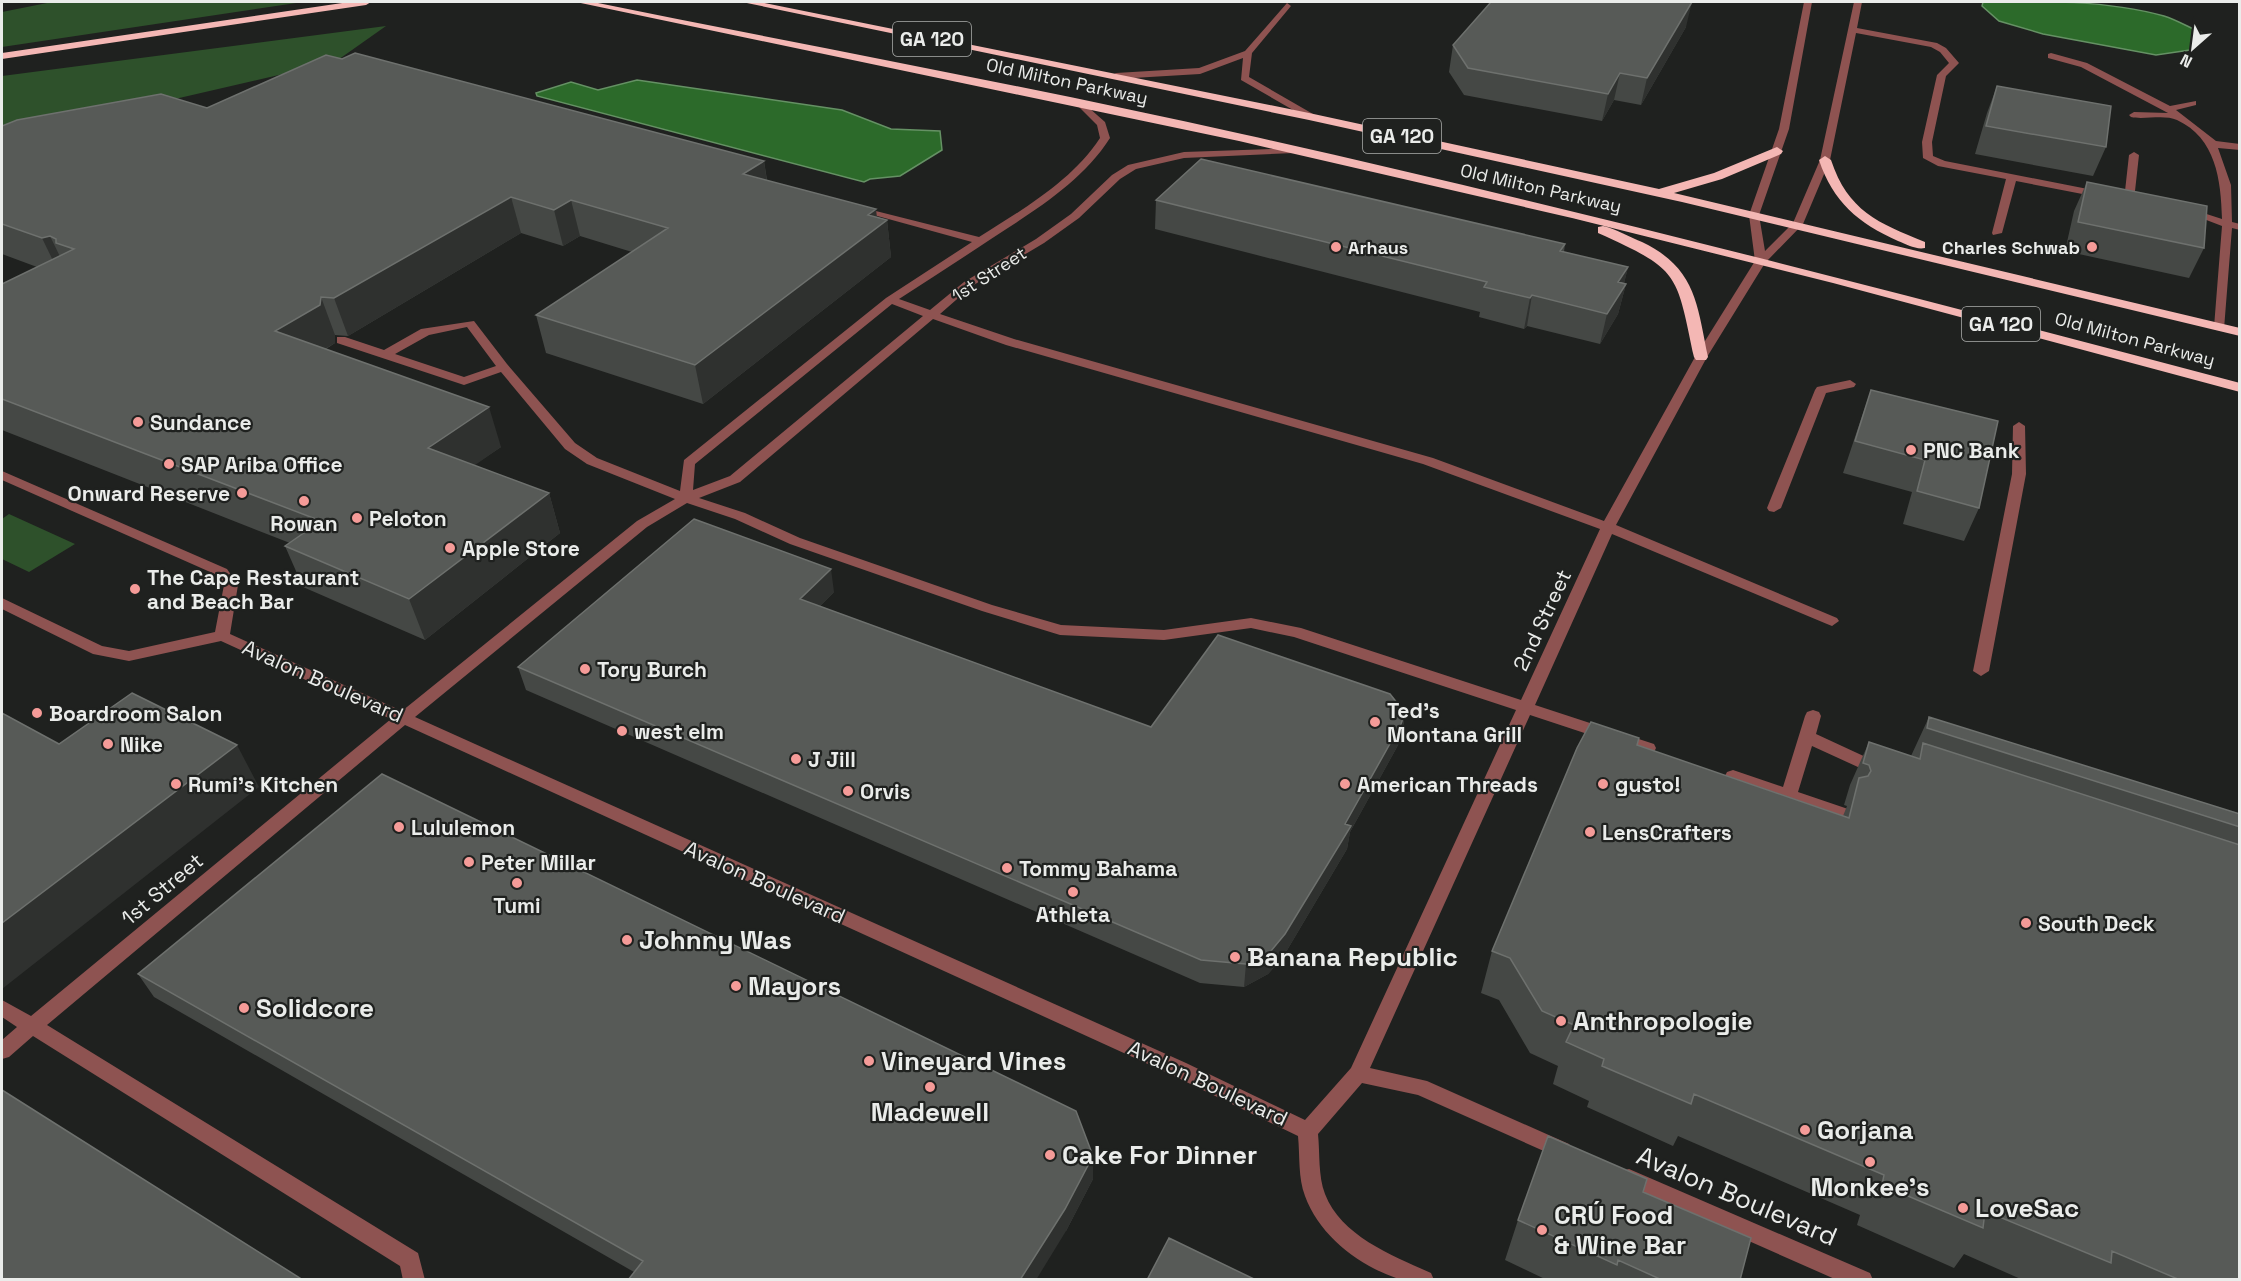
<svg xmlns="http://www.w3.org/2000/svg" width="2241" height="1281" viewBox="0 0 2241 1281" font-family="'Space Grotesk',sans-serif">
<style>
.green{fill:#2e512b}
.water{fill:#2c6a2a;stroke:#659164;stroke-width:1.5}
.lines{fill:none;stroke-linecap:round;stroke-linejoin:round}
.minor{fill:#8e5351;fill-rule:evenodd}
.highway{fill:#f4b7b4;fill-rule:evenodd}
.wall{fill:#454845}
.shaded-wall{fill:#2f312f}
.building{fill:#575a57;stroke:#6e716e;stroke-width:1.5}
.poi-dot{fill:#f59b98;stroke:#1f211f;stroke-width:2}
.labels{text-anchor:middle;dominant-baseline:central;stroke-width:4.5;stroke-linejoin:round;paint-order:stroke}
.far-street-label{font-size:18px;fill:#eaecea;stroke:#1f211f}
.far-poi-label{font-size:18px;font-weight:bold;fill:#eaecea;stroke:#1f211f;text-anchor:start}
.shield{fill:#1f211f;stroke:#adafad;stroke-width:1.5}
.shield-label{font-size:20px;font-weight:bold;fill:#eaecea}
.poi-label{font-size:21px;font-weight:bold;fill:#eaecea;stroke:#1f211f;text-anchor:start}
.street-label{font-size:21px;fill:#eaecea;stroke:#1f211f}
.near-poi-label{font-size:26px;font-weight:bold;fill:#eaecea;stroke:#1f211f;text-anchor:start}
.near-street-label{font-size:26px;fill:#eaecea;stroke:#1f211f}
</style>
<rect width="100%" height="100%" fill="#1f211f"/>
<path class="green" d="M52,2H303L2,47V12Z
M386,26L335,62L2,139V76Z
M9,514L75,544L29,572L2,559V519Z"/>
<path class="water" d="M1983,2C2043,1 2106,0 2164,16C2177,20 2190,28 2202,33L2190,50L2156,55L2043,34L1999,21L1982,6Z
M637,80L842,110L891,129L940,131L942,150L900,176L870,179L864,182L537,96L536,93L571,82L598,90Z"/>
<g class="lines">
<path class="minor" d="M1804,2H1812L1789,129L1759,215L1765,251L1793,223L1820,160L1854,2H1862L1857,28L1937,43L1946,48L1959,63L1946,76L1932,142L1933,156L1945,161L2103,192L2108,195L2103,198L2016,181L2002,233L1993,235L1992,233L2006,179L1938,166L1923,158L1922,142L1937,75L1949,63L1940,52L1931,47L1856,33L1830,160L1803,224L1765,263L1707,357L1616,525L1837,618L1839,621L1832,626L1827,624L1612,534L1535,705L1654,744L1656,748L1654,752L1648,754L1530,715L1370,1068L1427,1081L1569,1144L1572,1150L1569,1156L1562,1159L1555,1156L1418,1095L1362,1083L1318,1134C1320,1153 1318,1176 1325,1194C1341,1236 1393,1256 1431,1273L1434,1280C1422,1280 1407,1281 1396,1278C1358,1265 1319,1235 1305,1196C1298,1178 1300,1156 1298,1136L1172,1075L405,725L47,1025L418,1253L425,1280H403L400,1266L33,1036L9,1057L2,1059V1040L17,1027L2,1017V1000L31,1016L391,719L221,641L129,661L93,654L2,609V598L102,646L129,651L215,632L224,585L217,575L2,480V471L227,569L238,585L230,634L402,711L637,521L675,499L587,464L565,449L501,372L464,385L337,343V337H345L384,350L421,329L474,321L507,364L575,443L597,458L680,491L684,460L886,298L972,242L852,209V205L979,237C1022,210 1072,181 1100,138L1097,125L1075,103L1080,100L1105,122L1110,138C1082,182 1034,211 991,239C961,259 930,279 899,299L930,310L964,282L1036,239L1071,214L1112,175L1128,165L1184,152L1298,148L1299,150L1294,153L1184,158L1136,169L1120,179L1079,218L1044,243L972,286L940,314L1014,339L1433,458L1604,521L1695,357L1755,261L1749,215L1779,129ZM892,304L923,316L730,476L693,490L695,464ZM933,319L1006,345L1423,464L1600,529L1521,700L1301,628L1251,618L1164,630L1061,625L992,605L800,538L745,513L699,498L740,482ZM467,327L496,366L464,377L395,354L429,335ZM687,503L735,519L790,544L982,611L1060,635L1164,640L1251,628L1294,637L1516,710L1351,1068L1305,1120L1186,1063L415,717L647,527Z
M1287,3L1291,6L1252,53L1249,77L1313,114V118H1307L1241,80L1243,58L1200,74L1116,79L1111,76L1116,73L1199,68L1245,51Z
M2051,53L2087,63L2170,106L2196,101V105L2176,110L2216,141L2240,144V150L2218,148L2231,185L2232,222L2240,224V230L2232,228L2224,329L2220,331L2214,327L2222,226L2183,211L2188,208L2222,219C2221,180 2216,138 2177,120C2164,114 2144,120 2131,117L2129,115L2134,112L2168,113L2081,67L2048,58V54Z
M2134,152L2139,155L2134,200L2129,203L2124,200L2129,155Z
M1850,380L1856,384L1854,387L1826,393L1781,508L1774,512L1769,511L1767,508L1815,390L1817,387Z
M2019,422L2025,426L2026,474L1989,671L1981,676L1973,671L2012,474L2013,426Z
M1813,710L1819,712L1821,716L1816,734L1883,765L1885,769L1883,773H1871L1812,746L1798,792L1848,809L1850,813L1848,817L1842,819L1727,780L1725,776L1727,772L1733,770L1783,787L1805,716L1807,712Z
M1629,1169L1870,1273L1873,1280H1837L1622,1185L1619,1178L1622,1171Z"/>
<path class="highway" d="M349,2H371L366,5L2,59V53Z
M576,2H593C810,46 1027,86 1242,134C1577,209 1908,295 2240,383V392L1833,283L1572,218L1239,141Z
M742,2H760L1309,113L1659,189L1714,173L1777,147L1783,151L1781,154L1722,179L1674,193L2240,328V336L1682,202L1309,120Z
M1825,156L1831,160C1848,211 1878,223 1925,242V248C1916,250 1906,244 1898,241C1858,223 1833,202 1819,160Z
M1603,226C1616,229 1629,237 1642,242C1696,268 1697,304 1708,357L1706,360H1696L1694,357C1676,272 1680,270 1598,233V227Z"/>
</g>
<path class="wall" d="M1686,27L1641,105L1614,100L1602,121L1464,95L1449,72L1453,45Z
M1997,86L2106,147L2093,176L1975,154L1987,113Z
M207,108L764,161L767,180L887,220L891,257L703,404L546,353L536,315L632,252L580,236L563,246L521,233L348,336L335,335V343L326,349L501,447L474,465L549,493L560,533L425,640L303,587L285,546L290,543L2,430V284L37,267L2,254V126Z
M2087,182L2204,248L2189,278L2065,251L2074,211Z
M1156,200L1565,244L1564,252L1628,267L1624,283L1626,284L1618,314L1600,344L1527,326L1524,329L1479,317L1480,312L1155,229Z
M1871,390L1979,508L1964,541L1903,524L1912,492L1843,473L1860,422Z
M834,592L820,606L1151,727L1405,713L1402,736L1397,747L1350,832L1347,849L1283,957L1268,974L1244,987L1200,983L526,690L518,667Z
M1929,717L2240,814V1280H2023L1964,1254L1954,1268L1857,1225L1860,1215L1678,1136L1673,1146L1587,1107L1589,1101L1553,1084L1558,1066L1530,1053L1499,1000L1481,993L1492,951L1639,738L1637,745L1843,816L1847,806L1844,805L1850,785L1869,742L1911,756Z
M138,974L1093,1179L1066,1231L634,1272L154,997Z
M1643,1192L1740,1280H1547L1505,1260L1518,1220Z"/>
<path class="shaded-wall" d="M1692,2L1686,27L1641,105L1647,78Z
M1620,73L1614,100L1602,121L1608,94Z
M764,161L769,196L743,174Z
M511,197L521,233L348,336L334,298Z
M571,200L580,236L563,246L554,210Z
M876,209L878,227L887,220L891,257L703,404L695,365L868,215Z
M50,236L68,273L60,275L42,238Z
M1628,267L1623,288L1626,284L1618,314L1600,344L1607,314L1618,282Z
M1532,295L1527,326L1524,329L1530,298Z
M321,297L335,335V343L291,369L275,331Z
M489,407L501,447L442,488L428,448Z
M549,493L560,533L425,640L409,599Z
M831,569L834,592L804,622L800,599Z
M1405,713L1402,736L1397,747L1350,832L1347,849L1283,957L1268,974L1244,987L1246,964Z
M237,745L259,787L2,989V923Z
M1093,1156V1179L1066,1231L1036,1280H1020Z"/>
<path class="building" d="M1491,2H1692L1647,78L1620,73L1608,94L1468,68L1453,45Z
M355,53L764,161L743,174L876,209L868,215L887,220L695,365L536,315L668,228L571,200L554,210L511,197L334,298L321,297L320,305L275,331L489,407L428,448L549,493L409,599L285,546L321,521L2,399V284L74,249L56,243V239L50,236L42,238L2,224V126L17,120L161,94L207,108L326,55L342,59Z
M1997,86L2111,106L2106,147L1986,126Z
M1201,159L1565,244L1560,251L1628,267L1618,282L1626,284L1607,314L1532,295L1530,298L1484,287L1487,282L1156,200Z
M2087,182L2207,206L2204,248L2078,222Z
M1871,390L1998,421L1979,508L1917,491L1925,460L1855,441Z
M694,519L831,569L800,599L1151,727L1218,635L1390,694L1405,713L1401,724L1345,824L1351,826L1285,934L1271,951L1246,964L1201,960L518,667Z
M132,693L237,745L2,923V713L59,744Z
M1929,717L2240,814V827L1927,728Z
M1591,722L1639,738L1637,745L1849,818L1859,778L1868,776L1871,771L1869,765L1863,763L1869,742L1920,759L1923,743L2240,845V1280H2180L2112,1251L2111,1263L1985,1211L1983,1228L1882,1185L1884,1175L1694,1094L1691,1104L1602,1066L1604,1059L1566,1042L1574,1025L1542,1011L1510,958L1492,951L1577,748Z
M382,774L1076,1111L1093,1156L1065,1209L1020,1280H628L643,1261L138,974Z
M2,1090L303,1280H2Z
M1548,1136L1647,1179L1643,1192L1751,1238L1740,1280H1662L1618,1260L1617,1265L1518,1220Z
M1169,1238L1256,1280H1147Z"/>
<g class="poi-dot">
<circle cx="1336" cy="247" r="6"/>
<circle cx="2092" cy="247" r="6"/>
<circle cx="138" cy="422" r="6"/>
<circle cx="1911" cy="450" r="6"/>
<circle cx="169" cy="464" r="6"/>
<circle cx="242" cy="493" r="6"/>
<circle cx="304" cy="501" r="6"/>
<circle cx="357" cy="518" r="6"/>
<circle cx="450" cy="548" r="6"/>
<circle cx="135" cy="589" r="6"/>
<circle cx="585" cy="669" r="6"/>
<circle cx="37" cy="713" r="6"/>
<circle cx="1375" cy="722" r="6"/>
<circle cx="622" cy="731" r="6"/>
<circle cx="108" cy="744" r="6"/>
<circle cx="796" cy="759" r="6"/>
<circle cx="176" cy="784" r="6"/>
<circle cx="1345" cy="784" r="6"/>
<circle cx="1603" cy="784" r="6"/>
<circle cx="848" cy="791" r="6"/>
<circle cx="399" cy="827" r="6"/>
<circle cx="1590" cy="832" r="6"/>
<circle cx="469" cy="862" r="6"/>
<circle cx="1007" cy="868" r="6"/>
<circle cx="517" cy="883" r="6"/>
<circle cx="1073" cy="892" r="6"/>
<circle cx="2026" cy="923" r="6"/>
<circle cx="627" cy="940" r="6"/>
<circle cx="1235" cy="957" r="6"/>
<circle cx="736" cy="986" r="6"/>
<circle cx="244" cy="1008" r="6"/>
<circle cx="1561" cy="1021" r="6"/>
<circle cx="869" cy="1061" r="6"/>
<circle cx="930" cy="1087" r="6"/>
<circle cx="1805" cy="1130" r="6"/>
<circle cx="1050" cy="1155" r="6"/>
<circle cx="1870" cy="1162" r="6"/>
<circle cx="1963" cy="1208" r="6"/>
<circle cx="1542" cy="1230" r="6"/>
</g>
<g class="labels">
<g class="far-street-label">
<text transform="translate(1067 81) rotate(12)">Old Milton Parkway</text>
<text transform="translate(1541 188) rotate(13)">Old Milton Parkway</text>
<text transform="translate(989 274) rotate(-33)">1st Street</text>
<text transform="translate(2135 339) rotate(15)">Old Milton Parkway</text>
</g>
<g class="far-poi-label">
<text x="1348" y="247">Arhaus</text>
<text x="2080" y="247" text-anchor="end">Charles Schwab</text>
</g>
<g class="shield">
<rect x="893" y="22" width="78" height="34" rx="4.5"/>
<rect x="1363" y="119" width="78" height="34" rx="4.5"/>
<rect x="1962" y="307" width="78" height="34" rx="4.5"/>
</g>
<g class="shield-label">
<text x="932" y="39">GA 120</text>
<text x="1402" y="136">GA 120</text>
<text x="2001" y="324">GA 120</text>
</g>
<g class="poi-label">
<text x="150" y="422">Sundance</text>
<text x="1923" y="450">PNC Bank</text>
<text x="181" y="464">SAP Ariba Office</text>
<text x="230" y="493" text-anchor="end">Onward Reserve</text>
<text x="369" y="518">Peloton</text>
<text x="304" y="523" text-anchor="middle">Rowan</text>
<text x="462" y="548">Apple Store</text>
<text x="147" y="577">The Cape Restaurant<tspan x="147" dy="24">and Beach Bar</tspan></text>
<text x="597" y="669">Tory Burch</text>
<text x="1387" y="710">Ted's<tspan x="1387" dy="24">Montana Grill</tspan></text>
<text x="49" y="713">Boardroom Salon</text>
<text x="634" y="731">west elm</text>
<text x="120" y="744">Nike</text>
<text x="808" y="759">J Jill</text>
<text x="188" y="784">Rumi's Kitchen</text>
<text x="1357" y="784">American Threads</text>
<text x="1615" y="784">gusto!</text>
<text x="860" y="791">Orvis</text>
<text x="411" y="827">Lululemon</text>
<text x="1602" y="832">LensCrafters</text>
<text x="481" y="862">Peter Millar</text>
<text x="1019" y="868">Tommy Bahama</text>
<text x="517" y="905" text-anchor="middle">Tumi</text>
<text x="1073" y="914" text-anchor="middle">Athleta</text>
<text x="2038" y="923">South Deck</text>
</g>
<g class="street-label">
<text transform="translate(1542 620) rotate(-65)">2nd Street</text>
<text transform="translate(323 681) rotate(24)">Avalon Boulevard</text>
<text transform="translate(765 882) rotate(24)">Avalon Boulevard</text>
<text transform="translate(162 889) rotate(-40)">1st Street</text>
<text transform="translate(1208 1083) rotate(25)">Avalon Boulevard</text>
</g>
<g class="near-poi-label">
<text x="639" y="940">Johnny Was</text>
<text x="1247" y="957">Banana Republic</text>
<text x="748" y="986">Mayors</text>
<text x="256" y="1008">Solidcore</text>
<text x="1573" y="1021">Anthropologie</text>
<text x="881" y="1061">Vineyard Vines</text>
<text x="930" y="1112" text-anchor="middle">Madewell</text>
<text x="1817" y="1130">Gorjana</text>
<text x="1062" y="1155">Cake For Dinner</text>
<text x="1870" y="1187" text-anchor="middle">Monkee's</text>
<text x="1975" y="1208">LoveSac</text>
<text x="1554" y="1215">CRÚ Food<tspan x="1554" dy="30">&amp; Wine Bar</tspan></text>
</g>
<g class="near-street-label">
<text transform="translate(1737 1196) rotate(23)">Avalon Boulevard</text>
</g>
</g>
<rect width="2241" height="1281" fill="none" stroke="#eaecea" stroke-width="6"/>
<g transform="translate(2193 48) rotate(208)" stroke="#1f211f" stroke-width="4.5" paint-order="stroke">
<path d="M0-4.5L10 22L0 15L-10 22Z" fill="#eaecea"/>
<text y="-9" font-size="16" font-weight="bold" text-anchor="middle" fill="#eaecea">N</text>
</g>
</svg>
